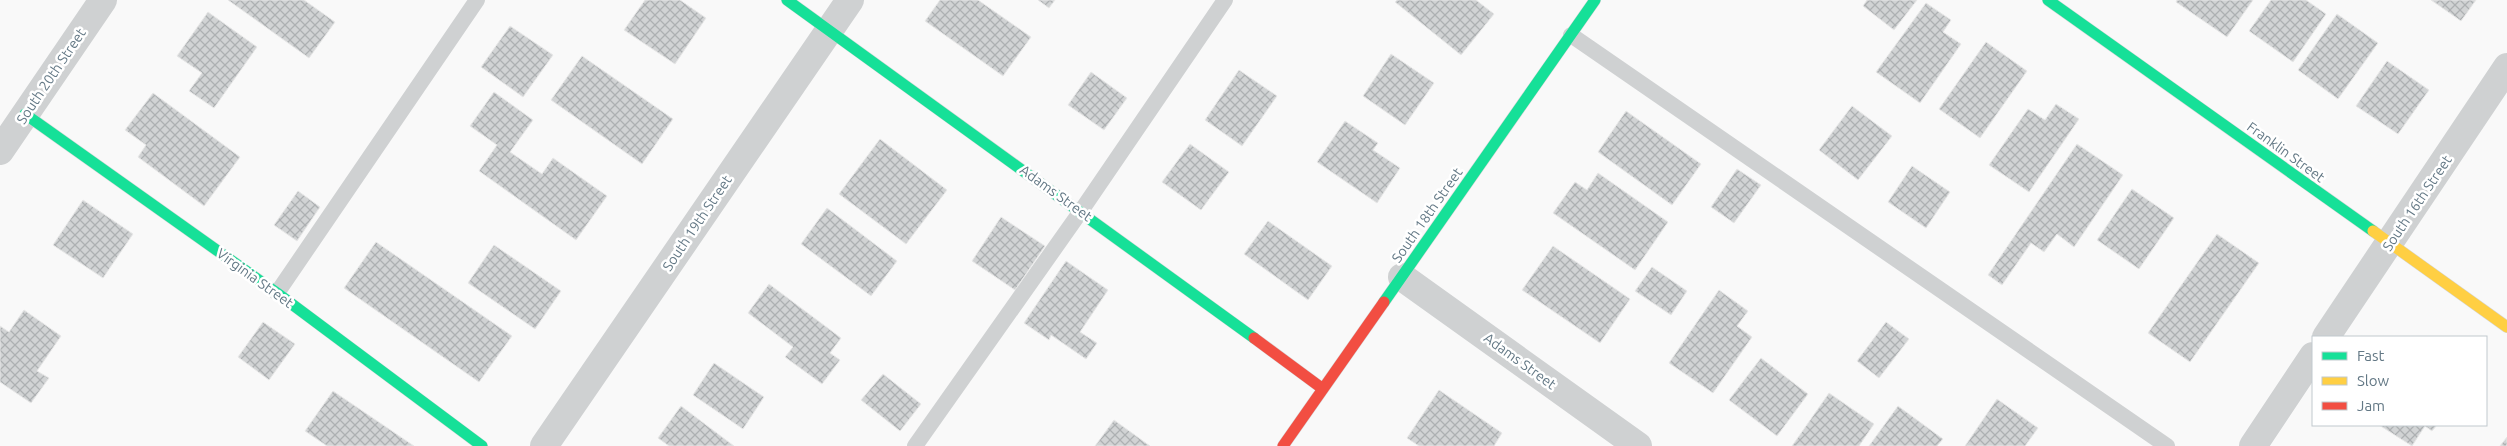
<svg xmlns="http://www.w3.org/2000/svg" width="2507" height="446" viewBox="0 0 2507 446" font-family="Ubuntu,sans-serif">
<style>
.building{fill:url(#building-cross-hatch);stroke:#e8e8e8}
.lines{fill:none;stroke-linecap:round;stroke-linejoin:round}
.fast-casing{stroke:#d5d6d7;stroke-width:12}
.slow-casing{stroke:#d5d6d7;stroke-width:12}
.jam-casing{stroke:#d5d6d7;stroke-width:12}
.lane{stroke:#cfd1d2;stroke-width:16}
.street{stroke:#cfd1d2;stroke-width:28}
.fast{stroke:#16e098;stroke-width:11}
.slow{stroke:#ffcf43;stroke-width:11}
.jam{stroke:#f24e42;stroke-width:11}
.labels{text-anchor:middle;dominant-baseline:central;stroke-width:5;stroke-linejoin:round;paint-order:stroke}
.street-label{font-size:14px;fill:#637885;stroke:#fff}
</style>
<defs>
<pattern id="building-cross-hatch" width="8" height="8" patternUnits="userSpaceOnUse" patternTransform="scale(1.25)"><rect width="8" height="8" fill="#d1d3d4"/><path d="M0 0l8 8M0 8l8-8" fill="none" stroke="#adb0b2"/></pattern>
</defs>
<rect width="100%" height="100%" fill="#f9f9f9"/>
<path class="building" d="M228,0H304L335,22L309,58Z
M645,0H680L706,18L675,64L624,30Z
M940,0H978L1031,37L1003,76L925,21Z
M1038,0H1055L1049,8Z
M1397,0H1476L1494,14L1461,55L1395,2Z
M1867,0H1917L1894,30L1863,6Z
M2177,0H2253L2227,37L2176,2Z
M2271,0H2306L2326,14L2293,62L2249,31Z
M2431,0H2476L2461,21Z
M1926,3L1951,20L1943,32L1961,44L1920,103L1876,72Z
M208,12L257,47L214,108L189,91L202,73L177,56Z
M2337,14L2378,43L2338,99L2298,70Z
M510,26L553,55L523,97L481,67Z
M1986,42L2027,71L1980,138L1939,109Z
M1391,54L1434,83L1405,125L1363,96Z
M582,56L673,119L642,164L551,100Z
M2387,61L2429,90L2398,134L2356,106Z
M1239,70L1277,96L1242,146L1205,120Z
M1091,72L1127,98L1104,130L1068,105Z
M494,92L533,120L510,152L542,174L553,158L607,196L576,240L479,171L497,145L470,126Z
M153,93L240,157L204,206L138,157L146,145L125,130Z
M2056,104L2079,119L2029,192L1989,165L2028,109L2045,120Z
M1852,106L1892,136L1858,180L1819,150Z
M1626,111L1701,164L1672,205L1598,152Z
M1345,121L1378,143L1373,150L1400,168L1377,203L1317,162Z
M880,139L947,190L906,244L839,194Z
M1190,144L1229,172L1201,210L1162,182Z
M2077,144L2123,175L2074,247L2057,234L2044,252L2031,243L2002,285L1988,275Z
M1912,166L1950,192L1926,228L1888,202Z
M1737,169L1761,185L1734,223L1711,207Z
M1598,173L1668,222L1635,270L1553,213L1575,182L1587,190Z
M2132,189L2174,218L2139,269L2097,240Z
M298,191L320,207L297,241L274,225Z
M83,200L133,234L103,278L53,245Z
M827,208L897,261L871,296L801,244Z
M1001,217L1045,246L1015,290L972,261Z
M1268,221L1332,266L1308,300L1244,254Z
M2217,234L2259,263L2190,362L2148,333Z
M376,242L512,336L479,382L344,288Z
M494,245L561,291L535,329L468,283Z
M1553,246L1630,299L1600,343L1522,290Z
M1066,261L1108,290L1080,332L1097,343L1086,359L1051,335L1049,340L1024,323Z
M1652,267L1687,291L1671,315L1635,291Z
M769,284L841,338L830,353L840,360L822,384L785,357L793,347L748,313Z
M1719,290L1748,311L1737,326L1752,337L1713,393L1669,363Z
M24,310L61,336L37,371L49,378L31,403L0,382V326L9,332Z
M263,322L295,344L269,380L238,357Z
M1886,322L1909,339L1879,378L1857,361Z
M1761,358L1808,394L1777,436L1729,400Z
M714,363L764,397L743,429L693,395Z
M883,374L921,404L900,431L861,400Z
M1439,390L1502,433L1494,446H1419L1407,438Z
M333,391L414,446H327L305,431Z
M1829,393L1874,424L1859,446H1792Z
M1997,399L2038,428L2025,446H1965Z
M681,406L734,446H669L658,438Z
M1898,406L1943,439L1937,446H1869Z
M1114,420L1150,446H1095Z
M2379,425H2437L2432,431L2425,426L2412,446Z
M2507,437V446H2500Z"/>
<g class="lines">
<defs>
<path id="fast" d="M787,0L1254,338
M2048,0L2373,231
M25,114L277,293L482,446
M1384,302L1595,0"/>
<path id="slow" d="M2373,231L2507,327"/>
<path id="jam" d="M1254,338L1323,389
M1283,446L1384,302"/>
</defs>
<use href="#fast" class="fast-casing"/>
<use href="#slow" class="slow-casing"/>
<use href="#jam" class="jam-casing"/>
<path class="lane" d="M1571,35L2167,446
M277,293L477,0
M915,446L1081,211L1225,0"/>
<path class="street" d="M0,151L103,0
M1402,277L1638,446
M2326,337L2507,67
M544,446L850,0
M2253,446L2313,356"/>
<use href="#fast" class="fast"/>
<use href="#slow" class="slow"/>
<use href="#jam" class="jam"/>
</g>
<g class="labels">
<g class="street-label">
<text transform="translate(51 76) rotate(-56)">South 20th Street</text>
<text transform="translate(2286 152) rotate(36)">Franklin Street</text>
<text transform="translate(1056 193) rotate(36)">Adams Street</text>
<text transform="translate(2417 203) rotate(-56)">South 16th Street</text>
<text transform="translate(1427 215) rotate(-55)">South 18th Street</text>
<text transform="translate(697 223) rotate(-56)">South 19th Street</text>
<text transform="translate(255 278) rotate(36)">Virginia Street</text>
<text transform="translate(1520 361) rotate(36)">Adams Street</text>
</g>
</g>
<rect x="2312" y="336" width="175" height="90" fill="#ffffff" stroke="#c1c9ce"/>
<rect x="2322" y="352" width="25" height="8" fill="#16e098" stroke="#c1c9ce"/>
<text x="2357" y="361" font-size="15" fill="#637885">Fast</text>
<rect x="2322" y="377" width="25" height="8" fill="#ffcf43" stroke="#c1c9ce"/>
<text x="2357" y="386" font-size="15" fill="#637885">Slow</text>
<rect x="2322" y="402" width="25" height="8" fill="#f24e42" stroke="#c1c9ce"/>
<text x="2357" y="411" font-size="15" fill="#637885">Jam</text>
</svg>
